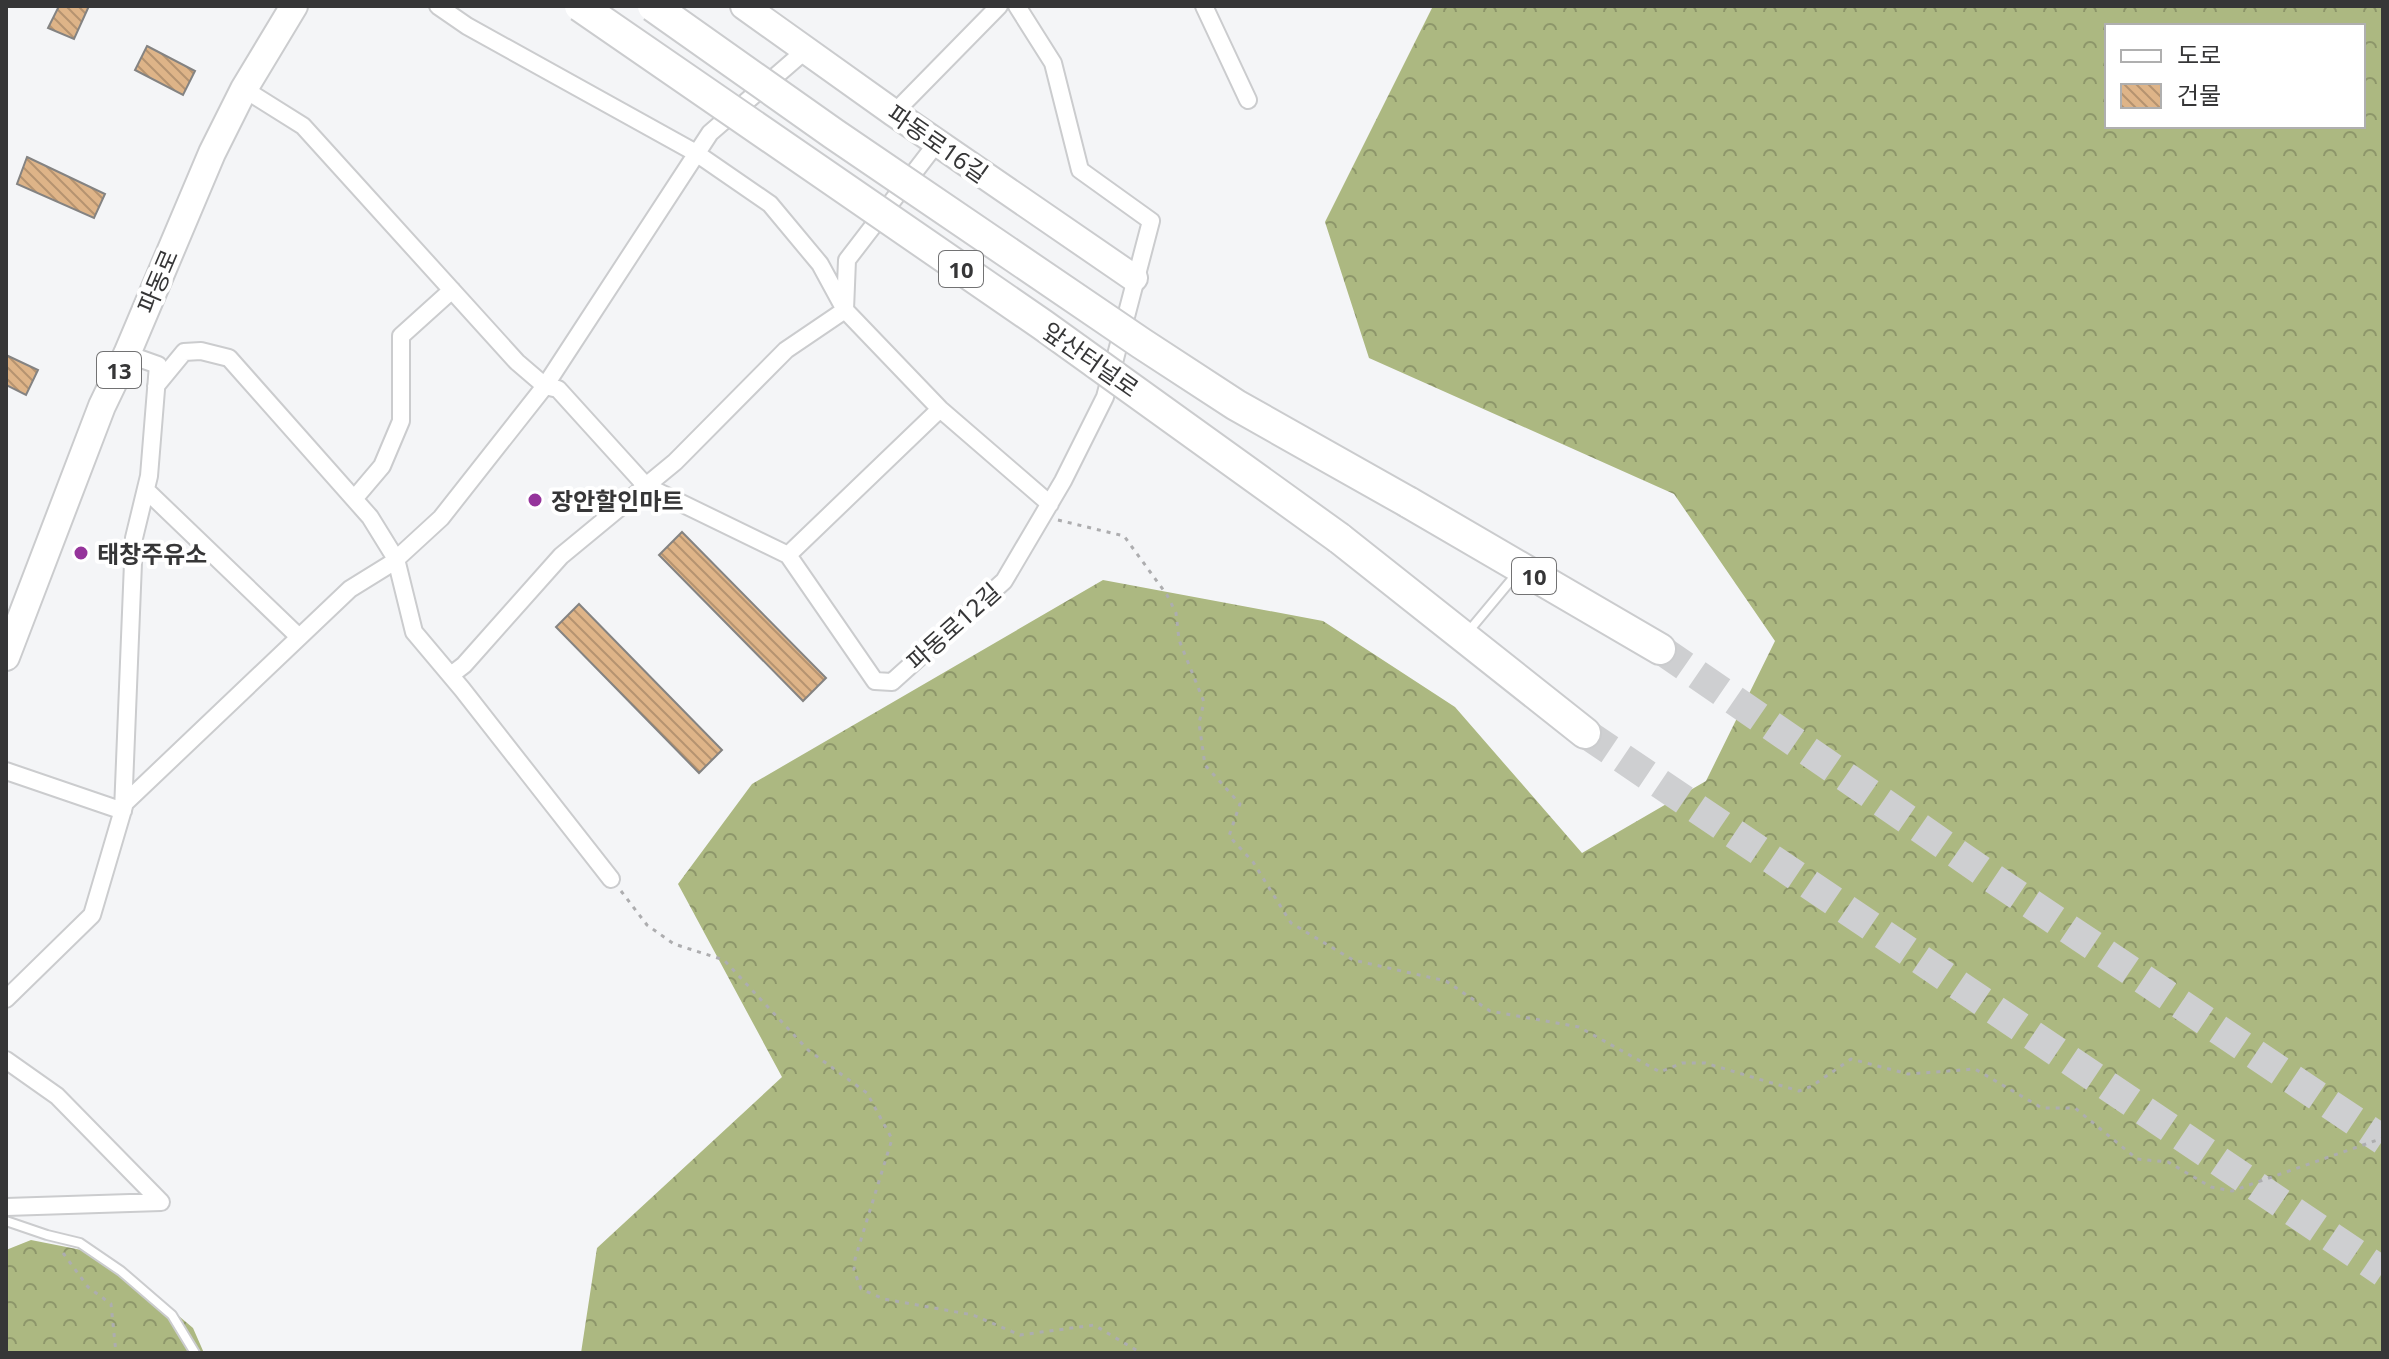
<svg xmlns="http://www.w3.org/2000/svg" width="2389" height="1359" viewBox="0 0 2389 1359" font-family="'Noto Sans','Noto Sans KR',sans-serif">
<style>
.forest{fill:url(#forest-crowns);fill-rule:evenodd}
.building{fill:url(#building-back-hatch);stroke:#848382;stroke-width:2}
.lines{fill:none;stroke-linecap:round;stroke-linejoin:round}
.highway-tunnel{stroke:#cecfd1;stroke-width:30;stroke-dasharray:30 15;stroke-linecap:butt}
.lane-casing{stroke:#cbccce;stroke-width:12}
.street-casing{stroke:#cbccce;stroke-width:20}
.primary-casing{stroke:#cbccce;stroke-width:30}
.highway-casing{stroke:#cbccce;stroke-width:34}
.path{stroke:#adadaf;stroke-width:3;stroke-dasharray:4 6;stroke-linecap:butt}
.lane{stroke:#fff;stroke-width:8}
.street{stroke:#fff;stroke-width:16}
.primary{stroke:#fff;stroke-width:26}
.highway{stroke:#fff;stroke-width:30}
.highway-bridge-casing{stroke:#cbccce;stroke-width:34;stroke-linecap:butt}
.highway-bridge{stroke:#fff;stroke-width:30}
.poi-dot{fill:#95349b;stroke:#fff;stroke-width:3}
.labels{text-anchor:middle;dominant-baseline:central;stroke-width:8;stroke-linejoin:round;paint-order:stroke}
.shield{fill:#fff;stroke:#727273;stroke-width:2}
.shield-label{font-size:22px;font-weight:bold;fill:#363637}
.street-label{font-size:24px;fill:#363637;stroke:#fff}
.poi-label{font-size:24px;font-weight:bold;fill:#363637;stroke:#fff;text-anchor:start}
</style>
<defs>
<pattern id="forest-crowns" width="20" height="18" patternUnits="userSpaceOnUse" patternTransform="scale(2)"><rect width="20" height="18" fill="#acb881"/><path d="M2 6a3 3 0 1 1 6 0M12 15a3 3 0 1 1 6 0" fill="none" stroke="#8d966a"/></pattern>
<pattern id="building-back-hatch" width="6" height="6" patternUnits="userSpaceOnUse" patternTransform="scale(2)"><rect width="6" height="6" fill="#deb488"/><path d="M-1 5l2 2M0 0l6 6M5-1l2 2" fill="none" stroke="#b59370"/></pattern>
</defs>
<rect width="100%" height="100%" fill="#f4f5f7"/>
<path class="forest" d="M1433,6H2383V1353H581L597,1248L782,1077L678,884L752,784L1103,580L1323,621L1455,707L1582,853L1706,781L1775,641L1674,494L1369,358L1325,222ZM2107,26H2363V126H2107Z
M31,1240L107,1255L193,1328L204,1353H6V1250Z"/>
<path class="building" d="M59,6H89L74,39L48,28Z
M147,46L195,71L183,95L135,70Z
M27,157L105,194L94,218L17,184Z
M6,355L38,370L26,395L6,385Z
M682,532L826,678L803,701L659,555Z
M579,604L722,750L699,773L556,627Z"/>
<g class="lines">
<path class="highway-tunnel" d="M1660,649L1988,875L2383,1140
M1585,733L2383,1272"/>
<defs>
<path id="lane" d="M1468,632L1518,572
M6,1221L47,1235L80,1243L121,1271L172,1315L195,1353"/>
<path id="street" d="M438,6L467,26L696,153L770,204L820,264L845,310L940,409L1050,504
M1204,6L1248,100
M244,89L303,126L517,362L545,386L558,389L646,486L788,555L875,681L892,682L1004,581L1063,481L1105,397L1151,221L1080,170L1053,63L1017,6
M894,113L999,6
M156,386L184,352L201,351L229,358L370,517L396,559L414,632L462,689L611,879
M146,490L299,637
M354,499L382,466L401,421V336L452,290
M788,555L940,409
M451,675L464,665L561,556L675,462L786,350L845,310L847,260L936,144L929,139
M6,771L123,811L134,538L149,476L158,365L127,354
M6,999L92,915L125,803L350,589L392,563L441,518L545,386L710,133L807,49L811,52
M6,1060L57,1096L161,1202L6,1207"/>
<path id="primary" d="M744,6L894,113L1134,278
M6,657L102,406L127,354L212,153L244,89L294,6"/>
<path id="highway" d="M1408,502L1660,649
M1339,538L1585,733"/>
</defs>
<use href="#lane" class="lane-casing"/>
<use href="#street" class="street-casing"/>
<use href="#primary" class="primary-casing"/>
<use href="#highway" class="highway-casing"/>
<path class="path" d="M1058,520L1124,536L1167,595L1176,613L1179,640L1204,702L1199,723L1205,765L1240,804L1229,836L1253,862L1291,923L1353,960L1446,981L1490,1011L1579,1027L1660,1072L1682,1063H1705L1799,1091L1812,1086L1851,1059L1908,1074L1975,1069L2042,1108H2075L2137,1159L2168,1162L2211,1187L2232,1191L2383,1138
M621,891L647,925L674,944L724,960L808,1050L867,1093L892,1139L855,1259L854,1270L861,1289L884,1299L973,1315L1020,1335L1094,1325L1141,1353
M63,1253L88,1287L111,1304L116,1353"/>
<use href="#lane" class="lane"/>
<use href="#street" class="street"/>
<use href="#primary" class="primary"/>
<use href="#highway" class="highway"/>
<defs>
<path id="highway-bridge" d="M580,6L1043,325L1339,538
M653,6L834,134L1141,343L1236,405L1408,502"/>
</defs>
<use href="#highway-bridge" class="highway-bridge-casing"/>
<use href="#highway-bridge" class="highway-bridge"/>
</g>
<g class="poi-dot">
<circle cx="535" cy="500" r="8"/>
<circle cx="81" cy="553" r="8"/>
</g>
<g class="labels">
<g class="shield">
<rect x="939" y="251" width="44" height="36" rx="6"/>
<rect x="97" y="352" width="44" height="36" rx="6"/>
<rect x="1512" y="558" width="44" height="36" rx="6"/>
</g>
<g class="shield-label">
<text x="961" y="269">10</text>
<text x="119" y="370">13</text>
<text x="1534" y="576">10</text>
</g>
<g class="street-label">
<text transform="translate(938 143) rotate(35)">파동로16길</text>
<text transform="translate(157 281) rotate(-67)">파동로</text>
<text transform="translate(1091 359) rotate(35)">앞산터널로</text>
<text transform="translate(953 626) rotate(-42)">파동로12길</text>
</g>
<g class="poi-label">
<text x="551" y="500">장안할인마트</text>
<text x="97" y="553">태창주유소</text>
</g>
</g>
<rect width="2389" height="1359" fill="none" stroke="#363637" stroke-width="16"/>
<rect x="2105" y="24" width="260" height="104" fill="#ffffff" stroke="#afafaf" stroke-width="2"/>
<rect x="2121" y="50" width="40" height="12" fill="#ffffff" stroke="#afafaf" stroke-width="2"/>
<text x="2177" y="64" font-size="24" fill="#363637">도로</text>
<rect x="2121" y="84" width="40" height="24" fill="url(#building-back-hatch)" stroke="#afafaf" stroke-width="2"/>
<text x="2177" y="104" font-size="24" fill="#363637">건물</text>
</svg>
